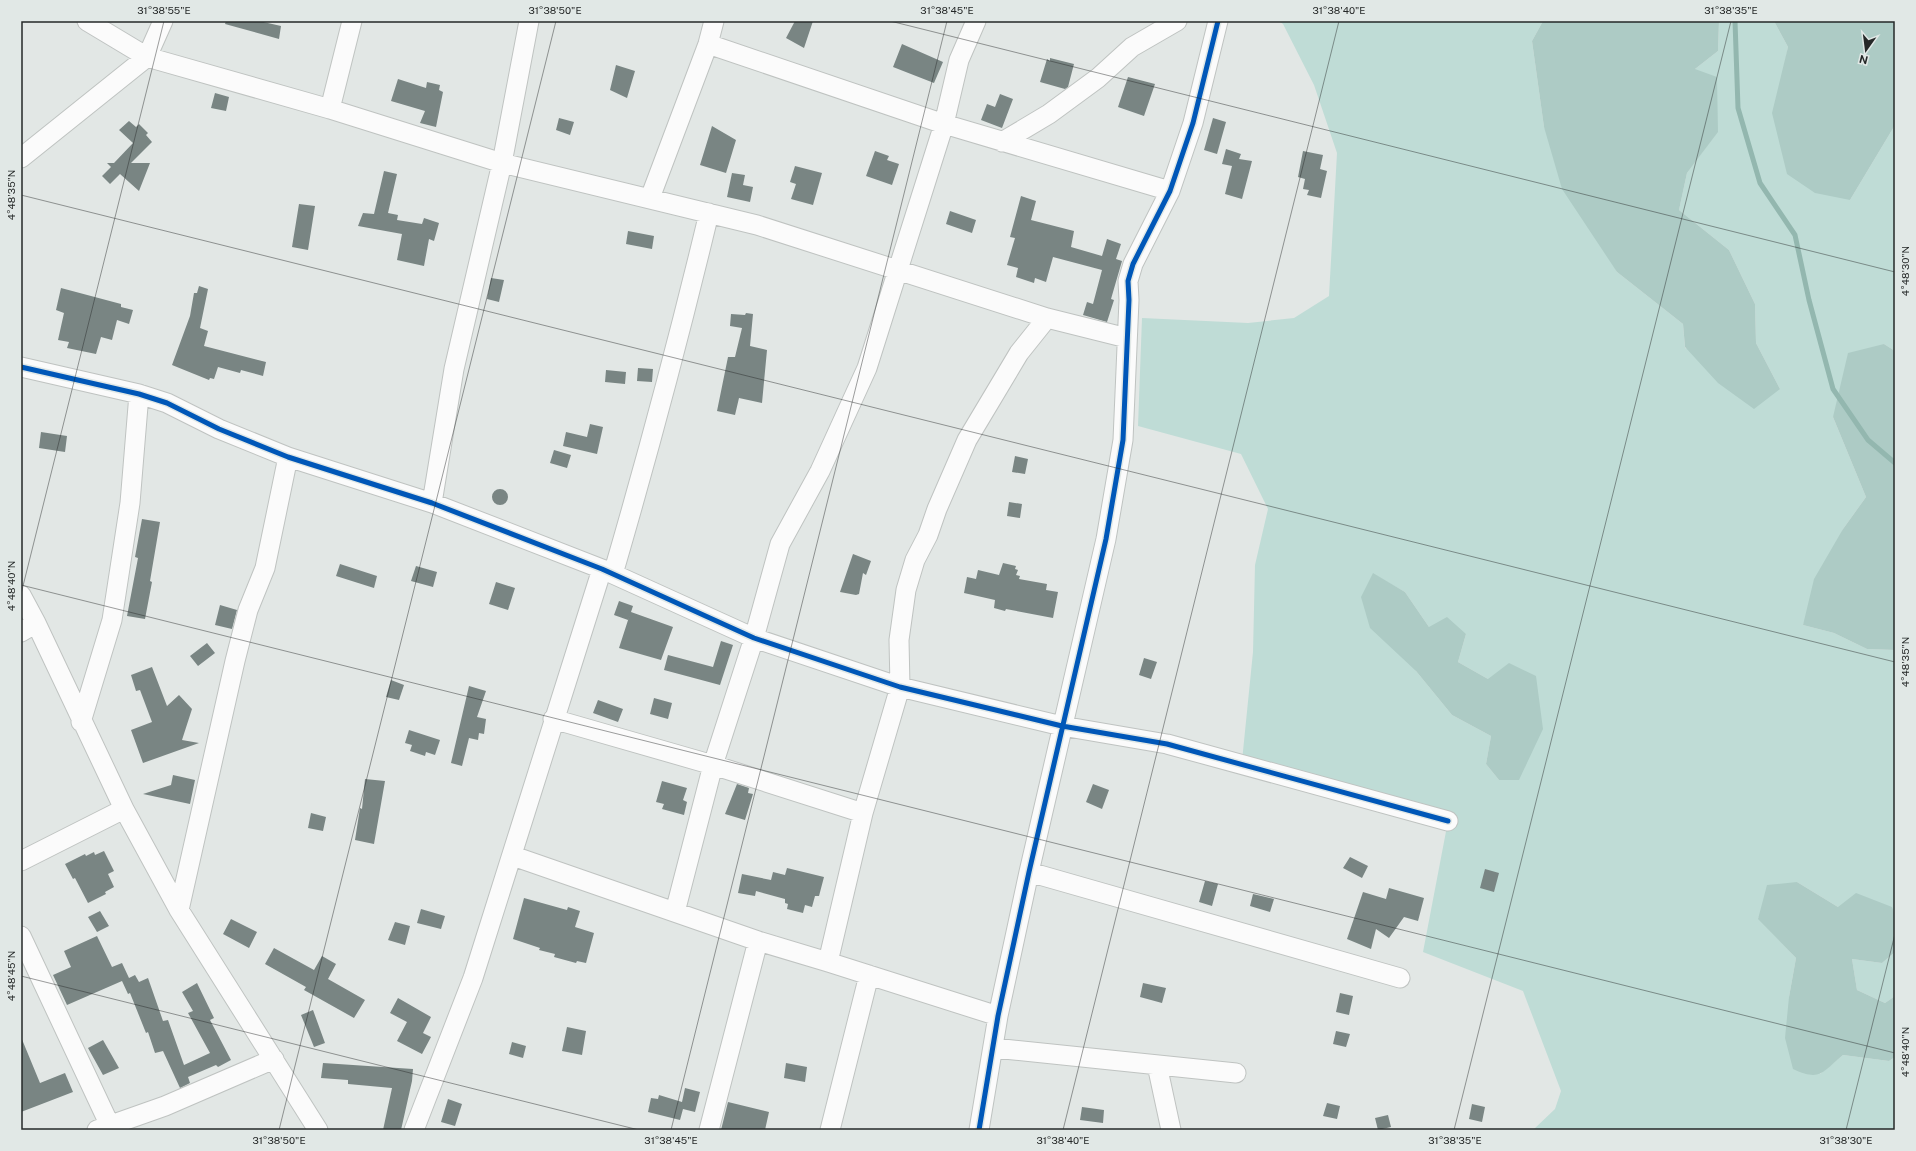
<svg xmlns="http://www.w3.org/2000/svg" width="1916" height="1151" viewBox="0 0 1916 1151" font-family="'Public Sans',sans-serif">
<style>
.green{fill:#bfdcd6;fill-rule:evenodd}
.forest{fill:#adcbc5}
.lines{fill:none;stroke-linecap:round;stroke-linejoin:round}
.stream{stroke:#93b7af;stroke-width:5}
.building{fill:#798583}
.minor-casing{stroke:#bfc3c1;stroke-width:21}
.minor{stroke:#fbfbfb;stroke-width:19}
.cycleway-casing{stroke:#e1e8e6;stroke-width:8}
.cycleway{stroke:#0057b8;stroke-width:5}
.ticks{fill:none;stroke:#252828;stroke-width:1;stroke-opacity:0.45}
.neatline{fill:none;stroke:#252828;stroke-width:1.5}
.ticks-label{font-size:10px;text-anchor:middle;fill:#252828}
</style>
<rect width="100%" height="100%" fill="#e2e7e5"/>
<path class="green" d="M1279,21H1543L1532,41L1544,127L1617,272L1683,324L1685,348L1780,389L1756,343L1755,304L1729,250L1679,210L1687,173L1718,131L1695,69L1718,51L1719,21H1774L1788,47L1785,63L1850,200L1895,125V351L1884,344L1833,417L1866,497L1843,529L1803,625L1834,633L1867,649L1895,650V915L1891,907H1838L1797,882L1758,918L1796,958L1789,997L1820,1074L1843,1055L1889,1061L1895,1057V1130H1533L1555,1109L1561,1091L1523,991L1423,952L1448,821L1242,761L1253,652L1255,565L1268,509L1241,454L1138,426L1142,318L1248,323L1294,318L1329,296L1337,153L1314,85L1283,24ZM1373,574L1405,592L1429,627L1466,634L1458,662L1488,679L1499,780L1486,764L1491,736L1452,715L1416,671Z
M1895,952V996L1885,1003L1857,990L1852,959L1882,963Z"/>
<path class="forest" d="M1543,21H1719L1718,51L1695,69L1717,77L1718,132L1687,173L1679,210L1729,250L1755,304L1756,343L1780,389L1754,409L1718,383L1685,347L1683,324L1617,272L1562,189L1544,127L1532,41Z
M1774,21H1895V125L1850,200L1815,193L1787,174L1772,113L1788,47Z
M1884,344L1895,351V650L1867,649L1834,633L1803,625L1814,579L1843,529L1866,497L1833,417L1848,353Z
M1373,573L1405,592L1429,627L1447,617L1466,634L1458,662L1488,679L1509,663L1536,676L1543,729L1519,780H1499L1486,764L1491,736L1452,715L1416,671L1370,628L1361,597Z
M1797,882L1838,907L1856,893L1892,907L1895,915V952L1882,963L1852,959L1857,990L1885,1003L1895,996V1057L1889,1061L1843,1055C1822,1072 1821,1082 1793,1069L1785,1038L1789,997L1796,958L1758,919L1767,885Z"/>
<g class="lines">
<path class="stream" d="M1735,21L1738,108L1760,183L1795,235L1809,300L1833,389L1868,440L1895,463"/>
</g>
<path class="building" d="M226,21H259L281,26L279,39L225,24Z
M795,21H813L804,48L786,38Z
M902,44L943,62L934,83L893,67Z
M1050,58L1074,64L1068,87L1065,89L1040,82L1047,59L1050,61Z
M616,65L635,71L627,98L610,90Z
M1128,77L1155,84L1144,116L1118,107Z
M398,79L426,88L427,82L440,85L439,90L443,92L436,127L420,123L425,111L391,101Z
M215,93L229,97L226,111L211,108Z
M1000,94L1013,99L1002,128L981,120L987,104L995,107Z
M559,118L574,122L570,135L556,130Z
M1213,118L1226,122L1217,154L1204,150Z
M129,121L136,127L139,124L148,133L146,135L152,142L131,163H150L139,191L120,174L110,184L102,176L111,167L107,163H114L133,143L119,130Z
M712,126L736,140L726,173L700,165Z
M1226,149L1241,154L1239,159L1252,161L1242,199L1225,194L1232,166L1222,164Z
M875,151L889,156L887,160L899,164L892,185L866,176Z
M1303,151L1323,155L1320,169L1327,171L1321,198L1307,195L1309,190L1303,189L1305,179L1298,177Z
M795,166L822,173L813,205L791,199L796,184L790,182Z
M384,171L397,174L388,213L398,215L397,220L422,224L424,218L439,223L434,241L429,239L424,266L397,260L402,234L358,226L363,213L374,214Z
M732,173L745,175L743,185L753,187L750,202L727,197Z
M1021,196L1036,201L1031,220L1074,231L1071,247L1102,256L1107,239L1121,244L1116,259L1122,261L1111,299L1114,300L1107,322L1083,315L1087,302L1093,304L1102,270L1053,257L1046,282L1035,278L1034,283L1016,277L1018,268L1007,265L1015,238L1010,237Z
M299,204L315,206L308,250L292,247Z
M950,211L976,220L972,233L946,224Z
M628,231L654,236L652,249L626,244Z
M491,278L504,280L499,302L487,299Z
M199,286L208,289L200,328L208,331L204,346L266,362L263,376L241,370L240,373L218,367L214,379L210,378L209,380L172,365L190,316L194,293H197Z
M61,288L121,304V307L133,310L129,324L117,320L112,340L101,337L96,354L67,348L69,342L58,340L64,313L56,310Z
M746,313L753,314L750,346L767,350L762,403L739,398L735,415L717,411L728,357H735L742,328L730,326L731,314L745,315Z
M638,368L653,369L652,382L637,381Z
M606,370L626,372L625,384L605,382Z
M590,424L603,427L597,454L563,446L566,432L587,437Z
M41,432L67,436L65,452L39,448Z
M554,450L571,455L567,468L550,463Z
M1015,456L1028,459L1025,474L1012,472Z
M492 497a8 8 0 1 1 16 0a8 8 0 1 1-16 0Z
M1009,502L1022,504L1020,518L1007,516Z
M142,519L160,522L150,581L152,582L145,619L127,616L138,558L135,557Z
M853,554L871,561L866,575L863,573L859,594L856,595L840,592Z
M1003,563L1016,566L1015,569L1018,570L1016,575L1020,576L1019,579L1047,584L1046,590L1058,592L1053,618L1006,609L1005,611L994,608L995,600L964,593L967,577L976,579L978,570L999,575Z
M340,564L377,576L374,588L336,576Z
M416,566L437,572L433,587L411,581Z
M496,582L515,588L508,610L489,604Z
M619,601L633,606L631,612L673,627L661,660L619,648L630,614L628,620L614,615Z
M220,605L237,610L232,629L215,625Z
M721,641L733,645L720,685L664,670L668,655L713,667Z
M207,643L215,653L198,666L190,656Z
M1144,658L1157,662L1151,679L1139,675Z
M152,667L167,706L179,695L192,709L182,740L199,743L143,763L131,730L152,722L140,690L136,691L131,675Z
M391,680L404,685L399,700L386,697Z
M469,686L486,691L477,717L486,719L484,734L479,733L478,740L469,738L462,766L451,763Z
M654,698L672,703L668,719L650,714Z
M598,700L623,709L618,722L593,713Z
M409,730L440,740L435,755L426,752L425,756L410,751L412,745L405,743Z
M173,775L195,780L190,804L143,794L171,785Z
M365,779L385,781L374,844L355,840L360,808L362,809Z
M662,781L687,788L683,800L687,802L684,815L662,809L664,804L656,802Z
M737,784L749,788L748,793L753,794L745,820L725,814Z
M1093,784L1109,790L1102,809L1086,802Z
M311,813L326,817L323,831L308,828Z
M104,851L114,871L108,874L114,887L105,892L106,894L88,903L75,878L73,879L65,864L85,854L86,856L94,852L95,855Z
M1350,857L1368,866L1362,878L1343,868Z
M787,868L824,877L819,896H815L812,907L805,905L803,913L787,909L788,904L785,903V899L756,891L755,896L738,893L742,874L771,880L773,872L785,875Z
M1485,869L1499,873L1494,892L1480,888Z
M1205,881L1218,884L1212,906L1199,902Z
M1389,888L1424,898L1418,921L1404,917L1389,938L1376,929L1371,949L1347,939L1363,892L1386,899Z
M1253,894L1274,899L1270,912L1250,906Z
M524,898L567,910L568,907L580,911L575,927L594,933L586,963L577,961L576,963L554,957L555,954L539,950L540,948L513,939Z
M421,909L445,916L441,929L417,923Z
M100,911L109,926L97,932L88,917Z
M231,919L257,932L249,948L223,934Z
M395,922L410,926L405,945L388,940Z
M97,936L112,967L122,963L129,978L135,975L139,982L148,978L163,1021L168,1020L184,1065L210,1053L188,1013L193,1011L182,992L197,983L214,1018L210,1020L231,1060L218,1067L216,1065L188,1077L190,1083L180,1088L163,1051L155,1053L148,1032L146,1033L130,993L128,994L122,981L67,1005L53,975L71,967L64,951Z
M274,948L314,970L322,956L336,964L328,979L365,1000L354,1018L304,990L306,987L265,964Z
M1143,983L1166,988L1162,1003L1140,997Z
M1340,993L1353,996L1349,1015L1336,1012Z
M398,998L431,1017L423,1033L431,1037L422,1054L397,1041L407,1022L390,1013Z
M313,1010L325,1043L314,1047L301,1015Z
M567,1027L586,1031L582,1055L562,1051Z
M1336,1031L1350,1034L1346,1047L1333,1044Z
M21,1037L40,1083L65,1073L73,1092L21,1112Z
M103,1040L119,1068L103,1075L88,1048Z
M512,1042L526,1046L523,1058L509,1054Z
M323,1063L413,1069L412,1081L401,1130H383L392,1088L348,1084V1080L321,1078Z
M786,1063L807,1067L805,1082L784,1078Z
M685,1088L700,1092L695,1112L683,1109L680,1120L648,1112L651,1098L658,1099L659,1095L682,1102Z
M448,1099L462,1104L455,1126L441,1122Z
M728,1102L769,1112L765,1130H721Z
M1327,1103L1340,1106L1337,1119L1323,1116Z
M1472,1104L1485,1107L1482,1122L1469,1119Z
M1082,1107L1104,1110L1103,1123L1080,1120Z
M1388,1115L1391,1127L1378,1130L1375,1118Z"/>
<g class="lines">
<defs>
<path id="minor" d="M87,21L147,57L330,109L502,163L757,225L1047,318L1127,338
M708,44L944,124L1170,191
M330,109L352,21
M1002,142L1049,114L1098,78L1132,47L1177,21
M21,158L147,57L163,21
M650,198L708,44L714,21
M21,367L139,394L167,403L219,429L288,457L432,503L602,569L754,638L900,687L1062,726L1167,744L1448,821
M432,503L454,369L502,163L529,21
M613,574C648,454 680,334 709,213
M21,595L36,623L124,809L179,910L318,1130
M21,632L36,623
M553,719L713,765L863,813
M81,722L112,620L130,503L139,394
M513,856L758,941L828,962L998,1016
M21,861L124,809
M1029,872L1400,978
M179,910L235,661L248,610L265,568L288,457
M675,912L713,765L754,638L780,544L820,471L867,368L944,124L959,60L976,21
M21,936L112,1130
M828,962L863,813L900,687L899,640L906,590L915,560L928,535L937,509L967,440L1019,353L1047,318
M994,1048L1236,1073
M1157,1065L1171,1130
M97,1130L165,1106L274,1059
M414,1130L473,978L602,569
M709,1130L758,941
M830,1130L869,975
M979,1130L998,1016L1029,872L1106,539L1123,440L1129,300L1128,281L1133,264L1170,191L1193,123L1218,21"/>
</defs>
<use href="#minor" class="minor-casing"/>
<use href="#minor" class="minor"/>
<defs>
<path id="cycleway" d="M21,367L139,394L167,403L219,429L288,457L432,503L602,569L754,638L900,687L1062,726L1167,744L1448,821
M979,1130L998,1016L1029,872L1106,539L1123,440L1129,300L1128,281L1133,264L1170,191L1193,123L1218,21"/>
</defs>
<use href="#cycleway" class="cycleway-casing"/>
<use href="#cycleway" class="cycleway"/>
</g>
<path class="ticks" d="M890,21L1895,272M21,195L1895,662M21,585L1895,1053M21,594L164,21M21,976L639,1130M279,1130L556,21M671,1130L947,21M1063,1130L1339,21M1454,1130L1731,21M1846,1130L1895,934"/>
<rect width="1916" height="1151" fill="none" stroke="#e1e8e6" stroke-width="44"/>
<g transform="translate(1866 50) rotate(194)" stroke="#e1e8e6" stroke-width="3" paint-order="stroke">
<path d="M0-3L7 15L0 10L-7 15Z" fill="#252828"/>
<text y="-6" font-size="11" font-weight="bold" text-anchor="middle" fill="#252828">N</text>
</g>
<rect x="22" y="22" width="1872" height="1107" class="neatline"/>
<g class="ticks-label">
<text x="164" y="14">31°38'55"E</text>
<text x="555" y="14">31°38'50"E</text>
<text x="947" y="14">31°38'45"E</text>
<text x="1339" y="14">31°38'40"E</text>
<text x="1731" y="14">31°38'35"E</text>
<text transform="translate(11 195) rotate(-90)" y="4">4°48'35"N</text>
<text transform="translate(1905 271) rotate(-90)" y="4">4°48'30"N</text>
<text transform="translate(11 586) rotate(-90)" y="4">4°48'40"N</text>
<text transform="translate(1905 662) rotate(-90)" y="4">4°48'35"N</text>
<text transform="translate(11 976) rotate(-90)" y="4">4°48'45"N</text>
<text transform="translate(1905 1052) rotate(-90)" y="4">4°48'40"N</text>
<text x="279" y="1144">31°38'50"E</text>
<text x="671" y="1144">31°38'45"E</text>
<text x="1063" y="1144">31°38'40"E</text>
<text x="1455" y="1144">31°38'35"E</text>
<text x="1846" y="1144">31°38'30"E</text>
</g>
</svg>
